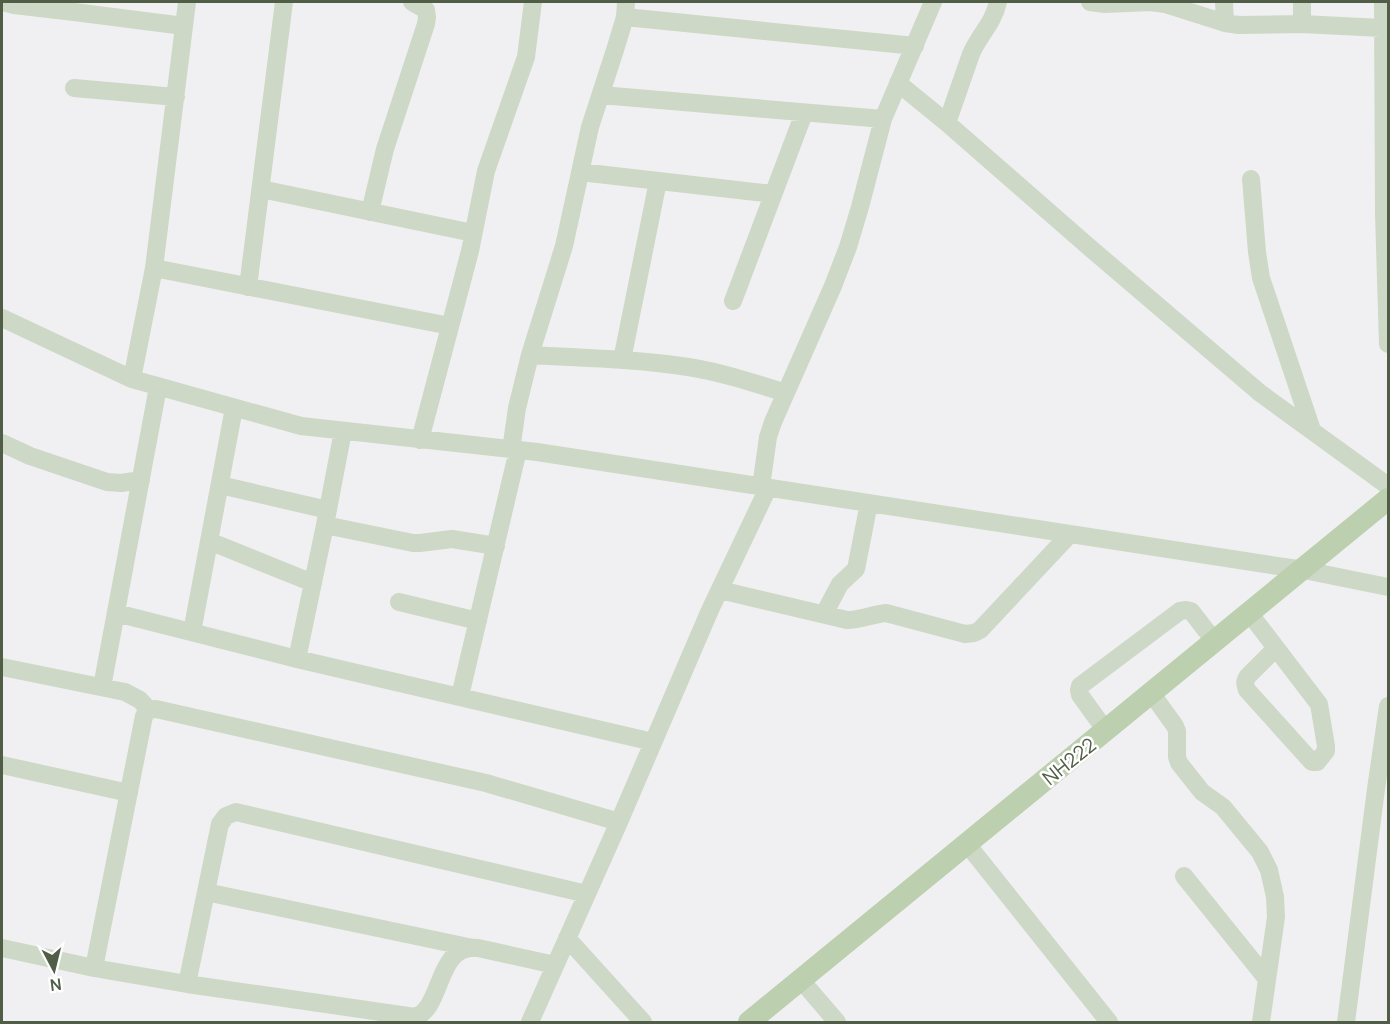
<svg xmlns="http://www.w3.org/2000/svg" width="1390" height="1024" viewBox="0 0 1390 1024" font-family="Manrope,sans-serif">
<style>
.lines{fill:none;stroke-linecap:round;stroke-linejoin:round}
.minor{stroke:#ced8c6;stroke-width:18}
.major{stroke:#bccfaf;stroke-width:22}
.labels{text-anchor:middle;dominant-baseline:central;stroke-width:5;stroke-linejoin:round;paint-order:stroke}
.street-label{font-size:20px;fill:#515e47;stroke:#fff}
</style>
<rect width="100%" height="100%" fill="#f0f0f3"/>
<g class="lines">
<path class="minor" d="M2,2L14,5L74,12L184,26
M1090,2L1105,4L1151,2L1165,4L1225,23L1239,25L1302,24L1382,28
M1224,2L1225,23
M1302,2V24
M1383,2L1384,214L1388,344
M625,17L915,46
M898,83L947,123L1089,247L1260,393L1388,486
M74,88L176,97
M601,95L883,119
M947,123L971,54C979,35 993,24 998,2
M580,172L773,194
M1251,179L1257,252L1261,278L1312,430
M261,189L473,233
M370,212L385,149L426,24L427,17L426,10L412,2
M154,268L450,326
M248,287L284,2
M733,301L804,113
M2,318L132,379L301,426L537,452L1304,570L1388,587
M530,355C583,358 636,359 688,367C721,372 754,383 786,393
M622,360L658,181
M132,379L154,268L187,2
M420,440L470,251L486,171L526,57L533,2
M2,443L30,456L107,482L121,483L141,480
M511,450L517,408L530,355L564,246L590,127L615,50L625,17L626,2
M220,485L328,510
M761,487L768,437L773,422L833,286L848,247L860,207L883,119L933,2
M325,525L413,543H420L452,539L496,546
M209,541L313,583
M720,590L847,620C861,620 873,614 886,613L965,634L974,633L980,630L1070,534
M399,602L478,621
M116,613L297,659L653,742
M824,614L840,584L856,569L869,503
M1250,614L1315,699L1319,704L1326,746V751L1317,762H1312L1247,690C1245,684 1244,682 1248,676L1276,648
M192,632L234,408
M297,659L325,525L343,431
M2,667L125,692L140,700L149,710
M102,687L158,387
M1152,694L1175,726L1177,731V757L1179,763L1202,792L1223,807L1260,852L1269,870L1275,897L1276,917L1261,1022
M460,696L518,450
M1106,731L1080,695L1079,690L1080,686L1180,611L1186,610L1191,611L1215,642
M2,765L129,793
M967,844L1109,1022
M1184,876L1267,979
M206,892L473,948
M567,938L643,1022
M2,948L94,968L187,984L415,1017C443,1009 436,943 478,948L555,965
M94,968L144,716L149,710L156,709L486,783L619,822
M801,980L837,1022
M187,984L220,824L226,816L236,812L587,894
M530,1022L619,822L710,610L768,488
M1346,1022L1376,789L1388,706"/>
<path class="major" d="M749,1022L1388,499"/>
</g>
<g class="labels">
<g class="street-label">
<text transform="translate(1069 761) rotate(-39)">NH222</text>
</g>
</g>
<rect width="1390" height="1024" fill="none" stroke="#515e47" stroke-width="6"/>
<g transform="translate(54 970) rotate(173)" stroke="#ffffff" stroke-width="4.5" paint-order="stroke">
<path d="M0-4.5L10 22L0 15L-10 22Z" fill="#515e47"/>
<text y="-9" font-size="16" font-weight="bold" text-anchor="middle" fill="#515e47">N</text>
</g>
</svg>
